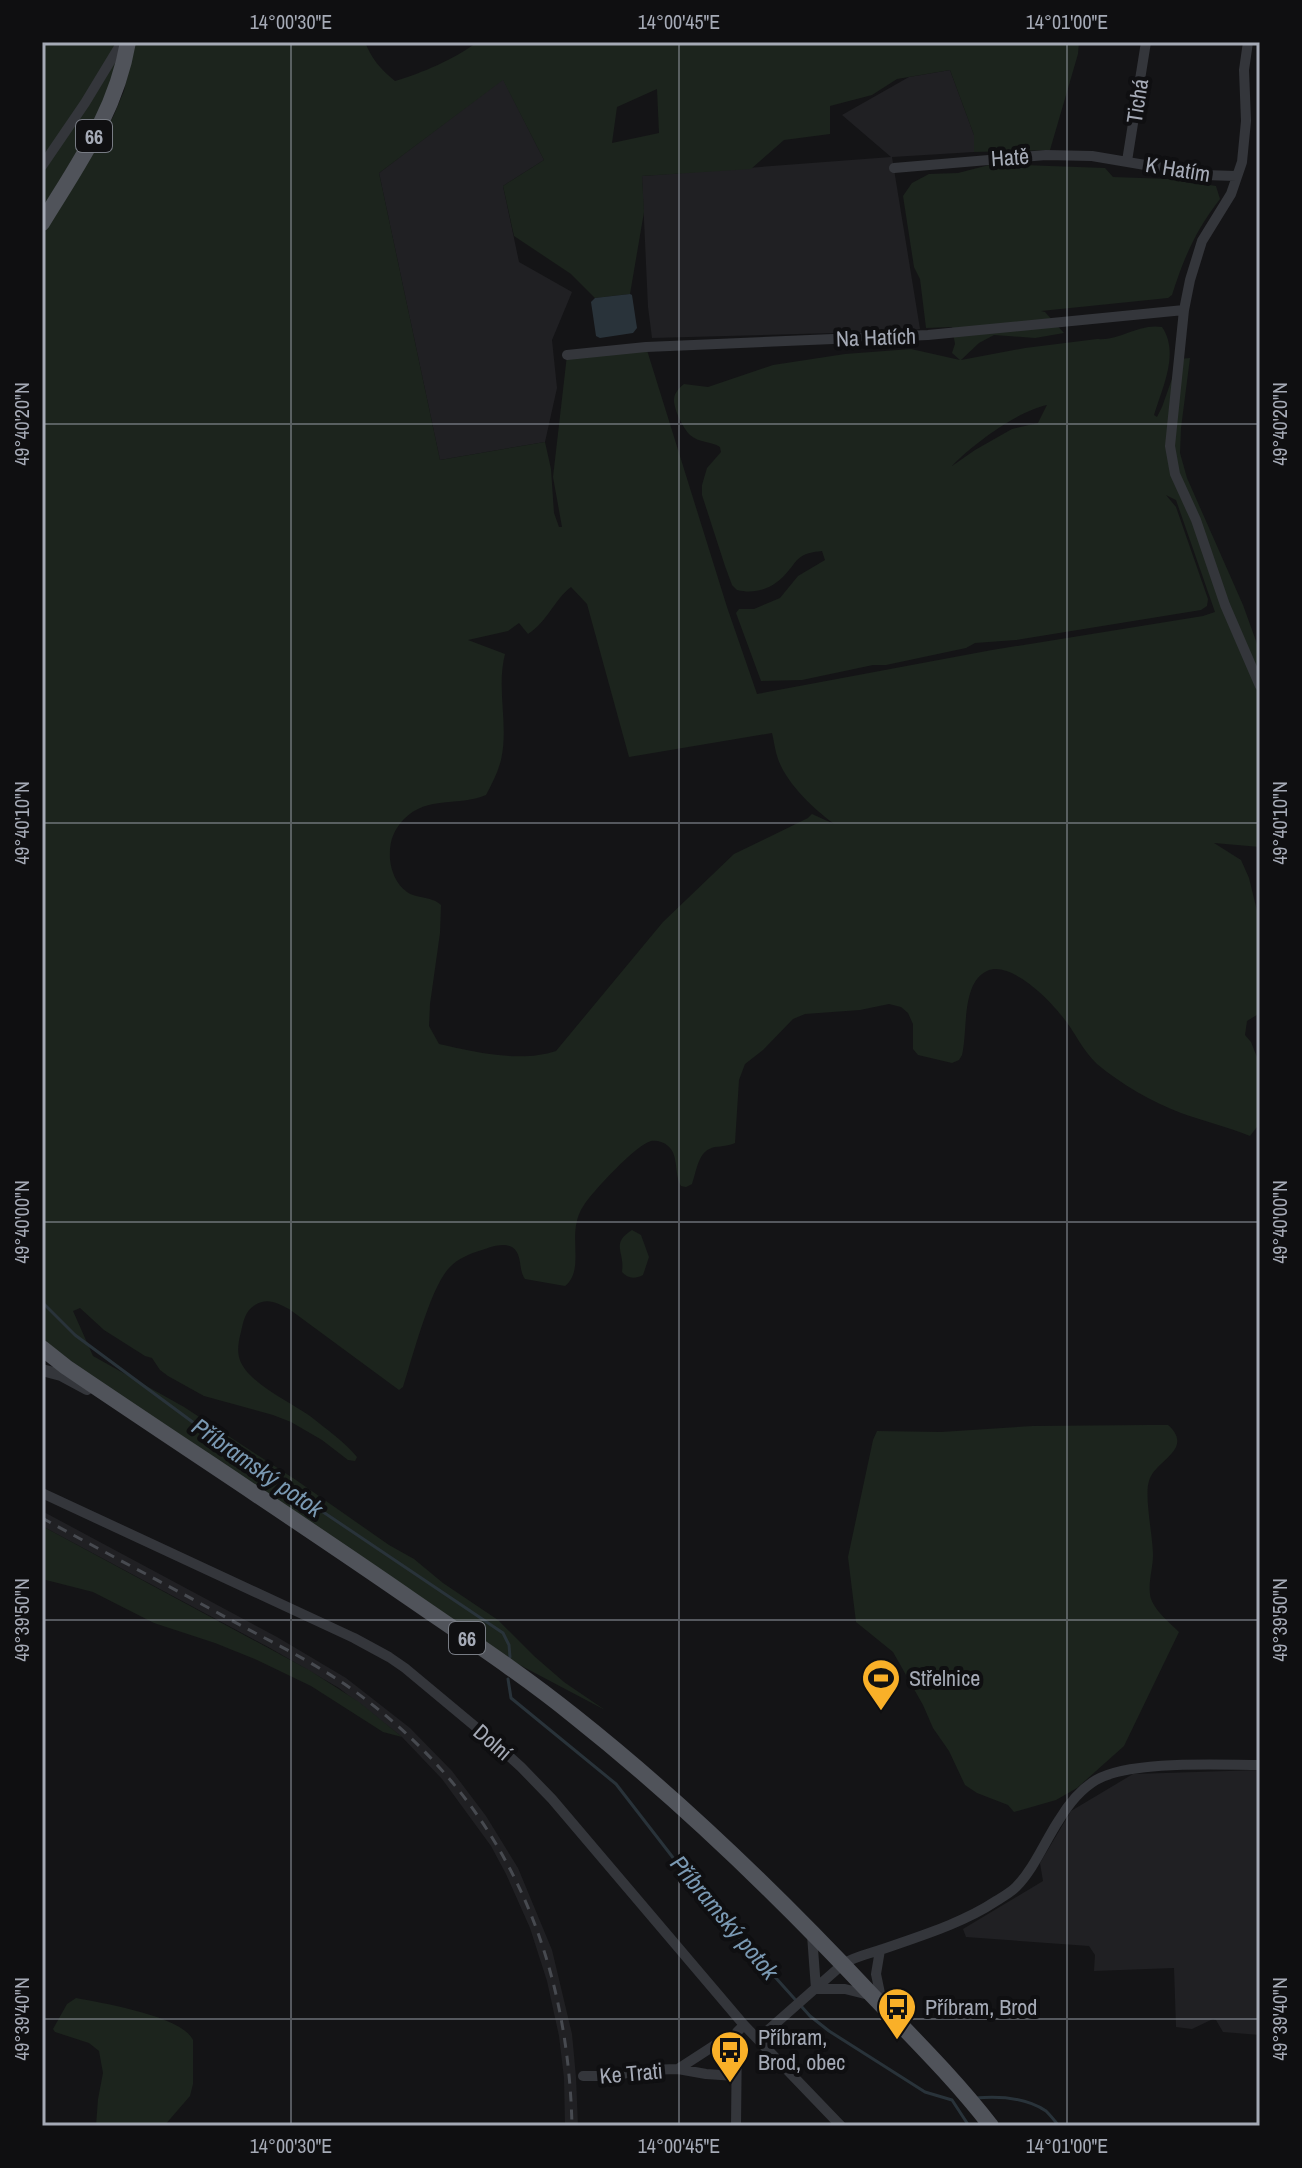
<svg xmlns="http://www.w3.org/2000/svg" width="1302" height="2168" viewBox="0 0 1302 2168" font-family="'Archivo Narrow',sans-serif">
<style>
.built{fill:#202023}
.green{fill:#1c241d;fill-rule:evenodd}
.water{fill:#29333a}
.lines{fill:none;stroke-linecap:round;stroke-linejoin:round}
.stream{stroke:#29333a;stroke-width:3}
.minor{stroke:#34363b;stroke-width:10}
.tertiary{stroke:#34363b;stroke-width:12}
.primary{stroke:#50535a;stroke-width:16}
.rail{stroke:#474a50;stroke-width:3;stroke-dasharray:10 8;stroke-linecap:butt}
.ticks{fill:none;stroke:#a5aab6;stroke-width:2;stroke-opacity:0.45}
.labels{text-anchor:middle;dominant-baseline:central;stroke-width:8;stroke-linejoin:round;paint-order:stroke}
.shield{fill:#0f0f11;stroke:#787c84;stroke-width:2}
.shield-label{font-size:20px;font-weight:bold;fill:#a5aab6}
.street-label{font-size:22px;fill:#a5aab6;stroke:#0f0f11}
.poi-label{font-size:22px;fill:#a5aab6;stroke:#0f0f11;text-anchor:start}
.water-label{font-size:24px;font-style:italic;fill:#7a99b3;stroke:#0f0f11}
.neatline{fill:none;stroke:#a5aab6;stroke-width:3}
.ticks-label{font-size:20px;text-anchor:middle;fill:#a5aab6}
</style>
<rect width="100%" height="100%" fill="#141416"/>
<path class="built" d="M950,70L974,135V152L892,157L920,329L906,331L652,338L648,307L642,176L891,157L842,115L909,77Z
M503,79L544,160L503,186L519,262L572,292L552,340L557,388L545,442L440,460L379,173Z
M42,1511L277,1637L346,1678L410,1728L452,1771L486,1816L518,1868L552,1950L572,2034L576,2077L578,2126H565L564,2078L559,2036L547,1981L530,1928L506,1874L491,1846L442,1779L402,1737L339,1688L270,1648L42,1526Z
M1260,1770V2035L1223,2032L1216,2020L1213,2019L1192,2029L1176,2027L1174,1968L1094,1971L1095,1955L1089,1946L966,1937L963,1929L1043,1881L1040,1863L1071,1811L1133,1774Z"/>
<path class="green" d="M42,42H121L110,87L88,133L42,209Z
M135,42H365C371,58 381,70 395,81C422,73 455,59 477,42H1079L1078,54L1050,150L974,152V135L950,70L897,79L872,95L830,106V134L784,140L751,169L642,176L644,212L630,294L595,298L571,274L514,236L503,186L544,160L503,80L379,173L440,460L545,442L551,469L554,513L559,527H562L553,477L567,355L646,347L727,607L757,694L992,650L1203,616L1215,612L1176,500L1166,495L1176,507L1208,599L1207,606L1201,610L1016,640L975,643L966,648L886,665H873L802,680L761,681L736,613L739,609H754L780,598L798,576L825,560L822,551C813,552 804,553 797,560C794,563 792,567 789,570C776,587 758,595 737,590L732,585L725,566L702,495V485L707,468L721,452L720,447C711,441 699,443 690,435C683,428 674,410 674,400C674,393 679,388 684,384L708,387L773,365L845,354L911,349L960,360L952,353L955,344L952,327L926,328L920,279L914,267L903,196L912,183L929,174L958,173L993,164L1105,168L1113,177L1170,179L1216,186L1220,199C1196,230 1184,257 1172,295L1168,298L1041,311L1045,312L1064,333L1035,338L994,335L979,343L961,360L1025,348L1097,339C1120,341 1139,323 1162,327C1180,353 1162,388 1154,415L1157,417L1162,407L1179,359L1190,358L1181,428L1180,453L1187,478L1243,605L1260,652V847L1214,843L1241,860L1249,878L1260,923V1013L1247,1021L1245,1035L1251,1042L1260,1065V1123L1250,1136C1228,1127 1204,1121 1181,1113C1152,1102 1121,1084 1097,1064C1082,1050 1074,1030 1061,1015C1048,998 1009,960 987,971C961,983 968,1031 962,1055L959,1060L952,1063L918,1055L913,1049V1024L908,1013L901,1007L889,1004L860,1010L805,1014L793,1019L763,1050L745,1064L739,1080L735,1143C728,1146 723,1146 715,1147C698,1150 697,1170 692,1184L686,1187L681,1186C674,1174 679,1155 668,1146C664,1142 657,1140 651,1141C636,1145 594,1190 584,1205C581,1209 578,1216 577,1221C571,1242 583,1272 565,1286L525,1279C518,1270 523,1254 512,1247C503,1242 490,1247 482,1250C469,1254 459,1258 450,1267C431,1285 412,1359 403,1387L399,1390L289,1309C278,1303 267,1297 255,1305C245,1311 243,1322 241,1332C239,1339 237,1349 239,1357C245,1382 290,1402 310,1416C326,1429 344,1441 357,1457L355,1461L348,1460L322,1440L291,1422L273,1415L204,1396L168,1376L160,1370L152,1358L145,1356L104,1330L80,1308L73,1311L93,1356L184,1407L296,1480L389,1545L414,1559L443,1583L498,1620L534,1656L564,1682L605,1710L516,1663L120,1398L42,1339V237L113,117L124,91ZM657,89L659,133L612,143L617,107ZM1047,405L1038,423L1012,429L975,450L952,466C973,444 1018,411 1047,405ZM571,587L587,604L629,757L772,733C774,741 775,751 778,759C787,784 813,808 834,824L812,814L808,818L734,854L663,922L556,1051C521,1063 474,1052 439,1044L429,1026L430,1004L440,933L441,905C432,896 417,899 407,892C396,884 391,871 390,859C389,842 393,831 404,819C428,795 458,807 486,795C492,784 498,772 501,760C509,725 496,689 505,654L468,640L508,631L519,623L528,634C548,621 554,600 571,587Z
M632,1230L641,1235L649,1257L643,1275C635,1279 628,1279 622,1272C625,1251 610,1244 632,1230Z
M1147,1425H1168C1174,1430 1180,1438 1176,1447C1171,1458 1153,1467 1149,1481C1144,1496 1153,1537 1153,1555C1153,1569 1147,1585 1151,1599C1156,1612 1169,1622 1179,1632L1124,1746L1077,1788L1056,1800L1014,1812L1008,1805L977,1793L965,1785L949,1751L933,1728L923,1705L893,1652L856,1622L848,1557L873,1440L877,1431L941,1432L1033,1426Z
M42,1526L309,1670L359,1702L402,1737L383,1732L311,1686L257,1660L215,1643L154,1623L93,1592L42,1579Z
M76,1998C102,2003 182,2016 193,2040V2084L190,2096L164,2126H96L98,2099L103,2073L99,2051L89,2043L55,2032L53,2029L67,2004Z"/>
<path class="water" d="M630,294L632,295L637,328L633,333L600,338L596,336L591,302L595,298Z"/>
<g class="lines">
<path class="stream" d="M42,1302L75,1335L225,1446L503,1633L509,1645L510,1657
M508,1679L511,1698L616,1784L705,1899L810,2016L829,2031L925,2092L952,2100L969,2126
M976,2098C999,2096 1025,2097 1046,2111C1050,2115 1055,2121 1059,2126"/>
<path class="minor" d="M1248,42L1244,70L1246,121L1242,162L1231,194L1202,241L1190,280L1184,310L1170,446L1175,474L1196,520L1225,605L1260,686
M1127,161L1146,42
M42,166L85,103L122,42
M894,168L1046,155L1092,156L1204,175L1236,176
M567,355L646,347L928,335L1184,310
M42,1493L354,1638L389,1657L405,1668L489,1738L521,1767L552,1799L744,2025L841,2126
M812,1935L816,1989
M880,1950L876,1974L882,2003
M816,1989H845L869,1995
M758,2039L843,1964C856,1956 869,1954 883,1949C920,1936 963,1923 996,1901C1002,1897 1010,1893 1016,1887C1034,1869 1045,1841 1059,1820C1068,1805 1081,1789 1096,1780C1131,1760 1218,1765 1260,1765
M678,2069L715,2045L737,2040
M583,2076H609L645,2070L678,2069L706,2074L736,2076
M736,2126L737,2032L744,2025"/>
<path class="tertiary" d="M42,1370L61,1375L87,1389"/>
<path class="primary" d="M42,223C78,164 116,112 128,42
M42,1348L66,1367C181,1445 298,1521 412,1600C467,1638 522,1674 574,1716C680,1800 777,1894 869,1992C911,2036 954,2078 991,2126"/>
<path class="rail" d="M42,1518C104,1552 167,1585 229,1619C275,1644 324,1667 365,1699C504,1805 568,1953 572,2126"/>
</g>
<path class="ticks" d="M291,42V2126M679,42V2126M1067,42V2126M42,424H1260M42,823H1260M42,1222H1260M42,1620H1260M42,2019H1260"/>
<defs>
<symbol id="stadium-pin" viewBox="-11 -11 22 30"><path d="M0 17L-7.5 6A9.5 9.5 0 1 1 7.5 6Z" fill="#f9b028" stroke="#0f0f11"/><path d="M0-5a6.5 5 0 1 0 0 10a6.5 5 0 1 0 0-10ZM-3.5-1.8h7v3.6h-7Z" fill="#111"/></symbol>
<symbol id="bus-pin" viewBox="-11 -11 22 30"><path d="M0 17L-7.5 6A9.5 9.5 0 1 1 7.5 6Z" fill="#f9b028" stroke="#0f0f11"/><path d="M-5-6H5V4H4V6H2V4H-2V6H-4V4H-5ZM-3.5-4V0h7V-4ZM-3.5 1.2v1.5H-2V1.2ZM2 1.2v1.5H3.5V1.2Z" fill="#111"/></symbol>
</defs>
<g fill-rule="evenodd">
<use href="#stadium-pin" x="859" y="1656" width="44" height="60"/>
<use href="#bus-pin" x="875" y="1985" width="44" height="60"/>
<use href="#bus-pin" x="708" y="2028" width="44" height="60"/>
</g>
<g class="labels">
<g class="shield">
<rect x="76" y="120" width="36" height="32" rx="6"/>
<rect x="449" y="1622" width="36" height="32" rx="6"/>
</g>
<g class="shield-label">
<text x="94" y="136">66</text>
<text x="467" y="1638">66</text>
</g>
<g class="street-label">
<text transform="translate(1137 101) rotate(-81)">Tichá</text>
<text transform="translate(1010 157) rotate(-4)">Hatě</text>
<text transform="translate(1178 169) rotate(9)">K Hatím</text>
<text transform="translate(876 337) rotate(-2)">Na Hatích</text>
<text transform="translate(493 1742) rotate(41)">Dolní</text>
<text transform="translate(631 2073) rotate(-5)">Ke Trati</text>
</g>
<g class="poi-label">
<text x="909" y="1678">Střelnice</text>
<text x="925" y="2007">Příbram, Brod</text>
<text x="758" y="2037">Příbram,<tspan x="758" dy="25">Brod, obec</tspan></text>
</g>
<g class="water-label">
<text transform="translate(258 1467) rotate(35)">Příbramský potok</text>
<text transform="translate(725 1917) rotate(50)">Příbramský potok</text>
</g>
</g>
<rect width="1302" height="2168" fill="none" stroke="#0f0f11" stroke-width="88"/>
<rect x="44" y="44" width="1214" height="2080" class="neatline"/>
<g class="ticks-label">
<text x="291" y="29">14°00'30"E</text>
<text x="679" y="29">14°00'45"E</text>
<text x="1067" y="29">14°01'00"E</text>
<text transform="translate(22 424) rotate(-90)" y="7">49°40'20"N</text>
<text transform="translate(1280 424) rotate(-90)" y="7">49°40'20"N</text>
<text transform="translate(22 823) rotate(-90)" y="7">49°40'10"N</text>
<text transform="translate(1280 823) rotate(-90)" y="7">49°40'10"N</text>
<text transform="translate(22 1222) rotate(-90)" y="7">49°40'00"N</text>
<text transform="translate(1280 1222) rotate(-90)" y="7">49°40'00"N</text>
<text transform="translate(22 1620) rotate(-90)" y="7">49°39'50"N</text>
<text transform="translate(1280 1620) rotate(-90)" y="7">49°39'50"N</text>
<text transform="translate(22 2019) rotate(-90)" y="7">49°39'40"N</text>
<text transform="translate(1280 2019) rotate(-90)" y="7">49°39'40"N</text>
<text x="291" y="2153">14°00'30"E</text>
<text x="679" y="2153">14°00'45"E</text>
<text x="1067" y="2153">14°01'00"E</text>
</g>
</svg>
